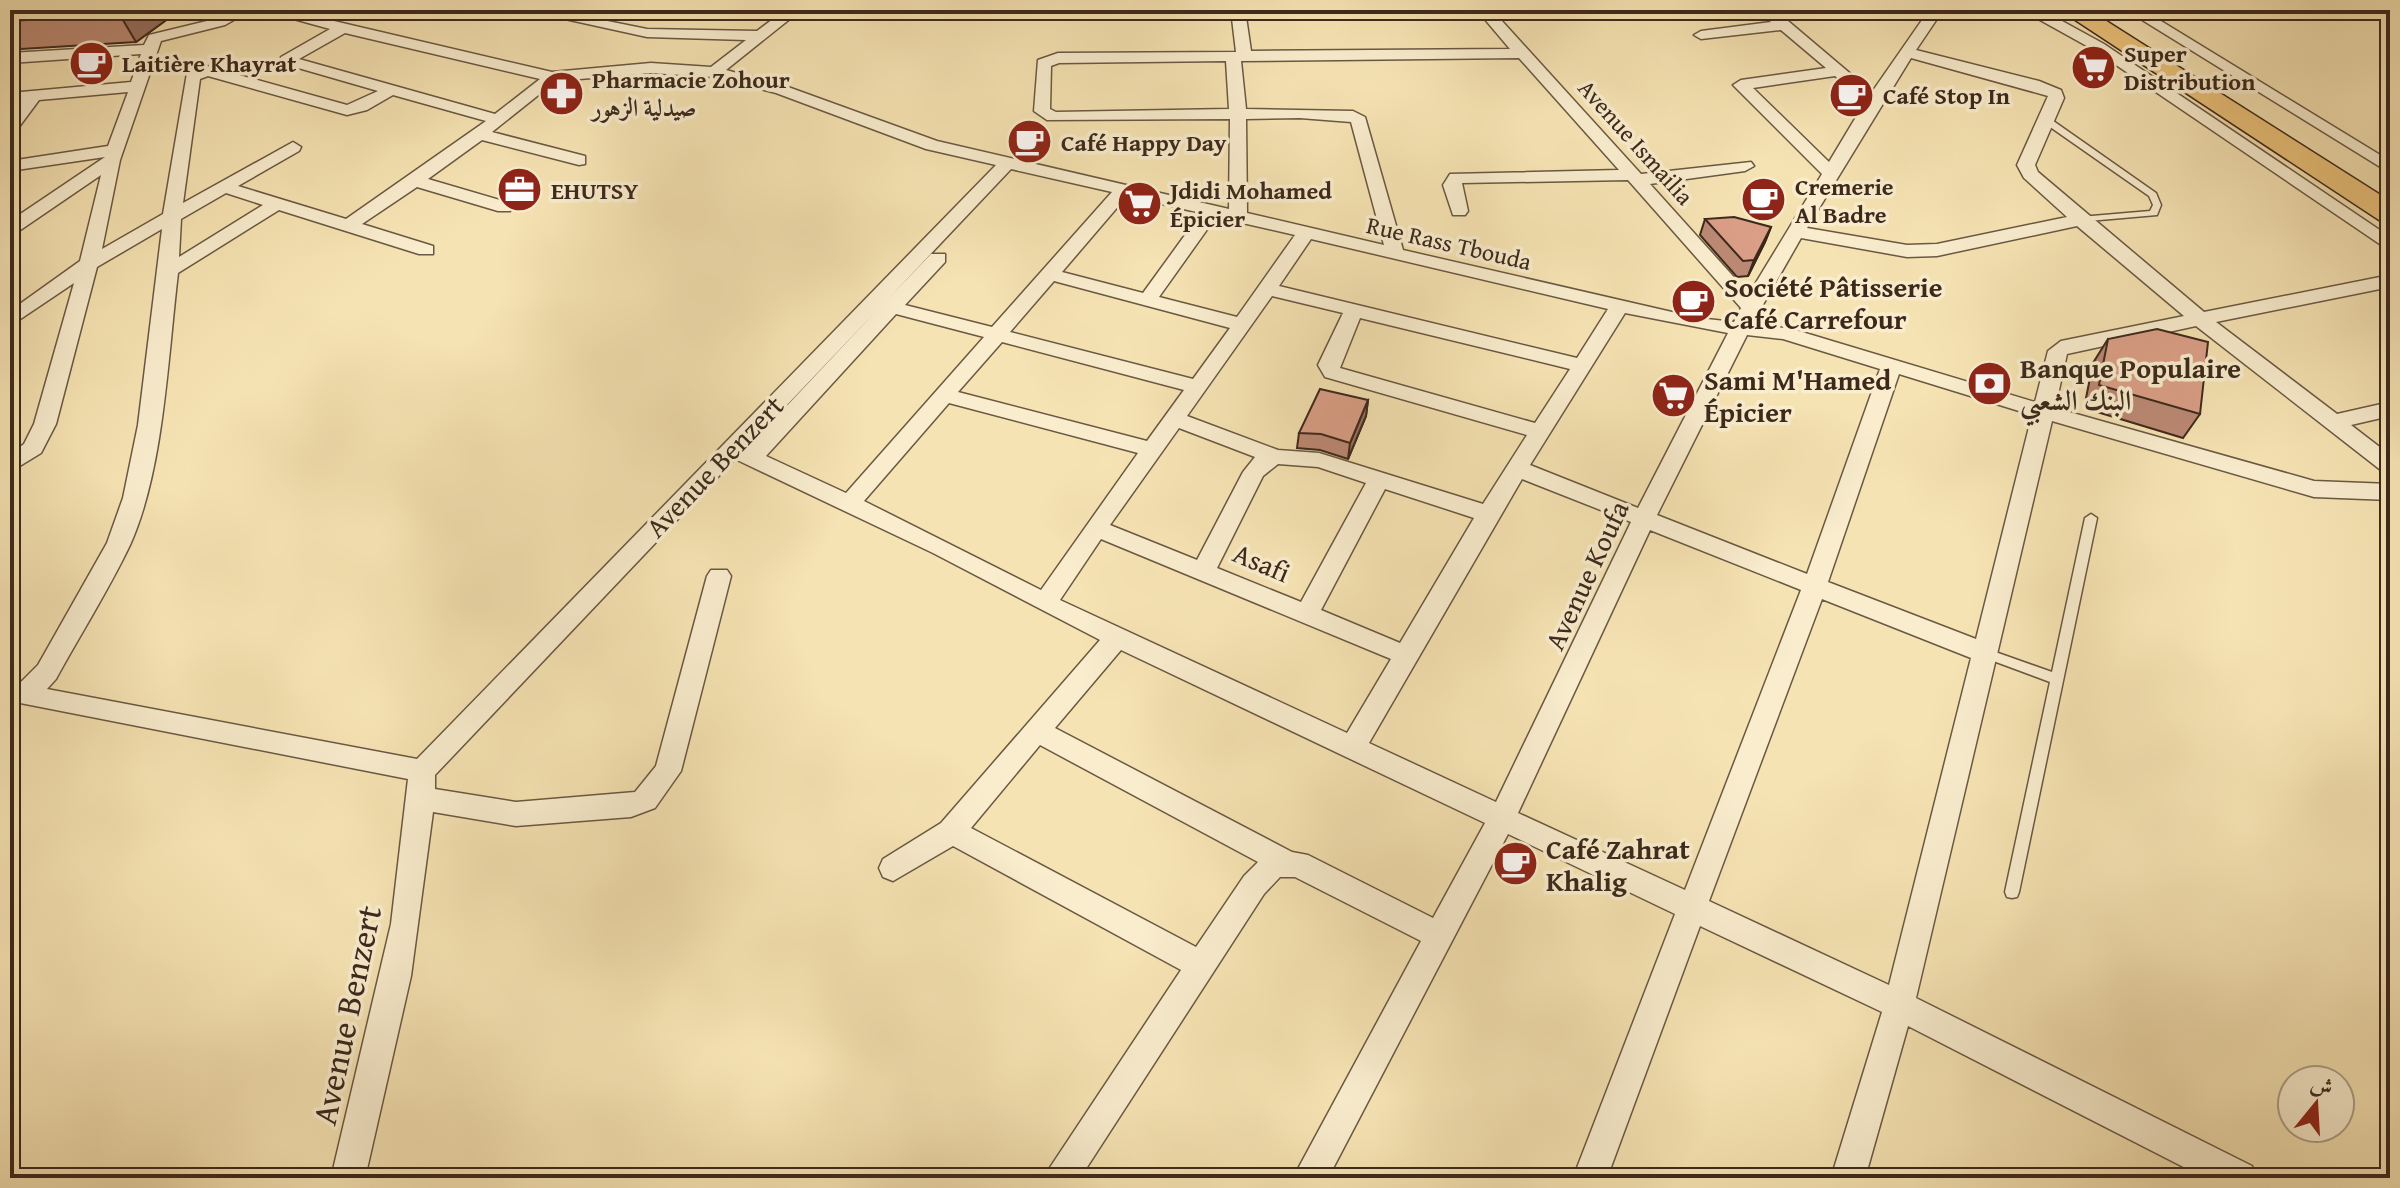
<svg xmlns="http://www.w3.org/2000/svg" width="2400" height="1188" viewBox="0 0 2400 1188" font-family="'Gentium Book Plus',Amiri,serif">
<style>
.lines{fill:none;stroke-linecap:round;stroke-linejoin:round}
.lane-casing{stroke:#6a5842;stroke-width:3}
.street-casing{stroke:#6a5842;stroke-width:3}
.secondary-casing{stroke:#3c291c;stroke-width:3}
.primary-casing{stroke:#3c291c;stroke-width:3}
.lane{fill:#f9edce;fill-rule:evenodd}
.street{fill:#f9edce;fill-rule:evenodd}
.secondary{fill:#f9edce;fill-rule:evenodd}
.primary{fill:#ebc27a;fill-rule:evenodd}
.wall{fill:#bc8974;stroke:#3c291c;stroke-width:2}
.shaded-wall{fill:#996f5e;stroke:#3c291c;stroke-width:2}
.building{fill:#db9f87;stroke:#3c291c;stroke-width:2}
.labels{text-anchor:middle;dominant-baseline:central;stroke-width:7;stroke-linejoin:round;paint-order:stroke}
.far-poi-label{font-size:24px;font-weight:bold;fill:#3c291c;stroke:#f9edce;text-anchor:start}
.far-street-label{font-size:24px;fill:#3c291c;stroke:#f9edce}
.poi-label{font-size:28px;font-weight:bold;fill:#3c291c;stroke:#f9edce;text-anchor:start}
.street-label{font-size:28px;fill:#3c291c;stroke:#f9edce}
.near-street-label{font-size:34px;fill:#3c291c;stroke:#f9edce}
</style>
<rect width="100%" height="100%" fill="#f6e3b3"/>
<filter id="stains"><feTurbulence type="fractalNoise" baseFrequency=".0025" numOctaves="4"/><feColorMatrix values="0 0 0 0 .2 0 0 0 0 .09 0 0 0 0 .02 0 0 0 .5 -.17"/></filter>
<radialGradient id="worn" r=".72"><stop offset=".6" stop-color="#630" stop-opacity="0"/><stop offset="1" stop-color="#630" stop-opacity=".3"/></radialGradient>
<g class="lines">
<defs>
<path id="lane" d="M2043,118H2049L2156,193L2161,205L2157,215L2077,222L2076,220L2080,217L2150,211L2153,205L2149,196L2043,122Z
M2091,514L2097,518L2019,892L2017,897L2012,898L2007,897L2005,892L2050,682L1980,656L1978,653L1980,650L1984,648L2052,672L2085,518Z"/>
<path id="street" d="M233,10H251L225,25L161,41L120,160L102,249L163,214L187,73L207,66L347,105L378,91L281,63V57L330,29L261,10H287L552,72L651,63L711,67L746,40L647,37L524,10H553L647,29L757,31L785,10H801L726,70L788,87L937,141L1229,209L1230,119L1047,120L1034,111L1038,60L1058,53L1236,52L1231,10H1245L1251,51L1510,49L1477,10H1492L1641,174L1751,162L1754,166L1745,171L1650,184L1749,294L1822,174L1733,85L1741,80L1826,68L1781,30L1701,39L1694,35L1701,31L1771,22L1759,10H1775L1872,92L1929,10H1943L1916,50L2039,81L2061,90L2064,98L2035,165L2038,172L2204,312L2390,275V287L2216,322L2337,414L2390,402V416L2351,425L2390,455V473L2382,471L2196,326L2067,354L2055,408L2314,481L2390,484V500L2314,497L2052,421L1916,998L2252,1166L2257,1178H2205L1908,1026L1865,1178H1831L1882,1012L1700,926L1607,1178H1573L1675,914L1508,834L1328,1178H1293L1421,941L1295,877H1280L1264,894L1080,1178H1043L1181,970L953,846L893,881L883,877L879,868L883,859L941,823L1100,640L933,553L735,459L435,775V789L516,802L635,792L656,766L707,576L711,570H727L731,576L681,771L655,808L631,817L516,826L433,812L411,976L365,1178H331L391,924L408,779L10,701V683H20L38,665L107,543L123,498L138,425L162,229L97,267L56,424L41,453L10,472V454L24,444L34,424L74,283L10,326V311L80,261L101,175L16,233L10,234V221L105,157L10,171V161L108,146L128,92L39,100L16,131L10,133V117L21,102L10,103V93L131,82L141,54L10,63V53L144,45L149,35L215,19ZM345,33L540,79L495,114L299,59ZM1519,58L1619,170L1450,174L1443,185L1453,215H1465L1468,211L1462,183L1628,180L1741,308L1734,322L1698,318L1403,250L1365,117L1353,111L1246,109L1241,61ZM1911,58L2048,96L2017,165L2024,178L2067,217L1937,244L1907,245L1807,228ZM1226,61L1229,109L1056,112L1050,109L1051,66L1059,63ZM651,73L714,77L776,93L926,149L996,165L417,759L47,689L56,679C80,635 108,591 130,545C164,470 168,355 178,273L279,210L419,254H433V246L362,224L417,187L498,211H510V203L428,179L482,140L579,165L585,164V156L492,132L556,81ZM208,76L347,115L367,110L393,95L486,121L346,219L238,186L299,151L301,147L293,142L183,203L200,79ZM1835,76L1865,102L1829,162L1753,88ZM1300,118L1351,122L1384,245L1247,213L1246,119ZM1011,169L1112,192L992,327L905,305L945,262V254H931L887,300ZM226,193L263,205L179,257L181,219ZM1127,196L1201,213L1143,293L1062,272ZM1216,217L1295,235L1237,317L1159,297ZM2077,226L2184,316L2061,341L2048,351L2035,402L1792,329L1752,324L1801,238L1907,257L1937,256ZM1311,239L1608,309L1577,358L1279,286ZM1054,281L1230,328L1193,379L1010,332ZM1272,296L1343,313L1318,365L1325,377L1527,435L1483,504L1319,453L1278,450L1187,416ZM878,309L748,447H747ZM1625,313L1728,333L1638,508L1530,465ZM896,314L984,337L846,493L766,456ZM1360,318L1570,369L1535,423L1340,368ZM1747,335L1783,339L1880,369L1807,574L1657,515ZM1002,342L1184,390L1147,441L958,392ZM1899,374L2032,415L1976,639L1828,582ZM949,403L1138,453L1041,590L864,501ZM1179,428L1255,457L1243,472L1197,560L1110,525ZM1278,464L1318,467L1366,483L1301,602L1217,568L1263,476ZM1522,479L1631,522L1496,802L1369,743ZM1385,489L1474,518L1400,643L1321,610ZM1650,530L1801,590L1685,890L1518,813ZM1101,539L1391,659L1347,733L1060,600ZM1822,599L1971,658L1889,985L1709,901ZM1121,650L1485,823L1433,918L1308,855L1292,852L1055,728ZM1040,745L1258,862L1244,876L1196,947L971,828Z
M1188,10H1230C1221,17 1197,17 1188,10Z
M2022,10H2042L2104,44L2390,237V251L2094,50Z
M2126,10H2143L2390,161V173Z"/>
<path id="secondary" d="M10,10H25L10,18Z"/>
<path id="primary" d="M2060,10H2089L2390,201V223L2379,220Z"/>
</defs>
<use href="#lane" class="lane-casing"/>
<use href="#street" class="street-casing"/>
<use href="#secondary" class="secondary-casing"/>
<use href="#primary" class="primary-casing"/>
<use href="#lane" class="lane"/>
<use href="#street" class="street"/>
<use href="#secondary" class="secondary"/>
<use href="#primary" class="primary"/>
</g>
<path class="wall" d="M180,10L136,42L21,49L10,33V17Z
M1705,219L1771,227L1765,242L1748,276L1737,277L1700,235Z
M2108,339L2200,414L2183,438L2084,408L2093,363Z
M1368,400L1366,416L1348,459L1320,450L1297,448L1299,433Z"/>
<path class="shaded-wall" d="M126,10H180L136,42L120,15Z
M1771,227L1765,242L1748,276L1754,260Z
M1368,400L1366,416L1348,459L1350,443Z"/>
<path class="building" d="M20,10H126L120,15L10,21V17Z
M1734,217L1771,227L1754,260L1743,261L1705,219Z
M2157,329L2208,342L2200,414L2099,385L2108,339Z
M1320,389L1368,400L1350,443L1321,434L1299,433Z"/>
<defs>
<symbol id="cafe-disc" viewBox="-11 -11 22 22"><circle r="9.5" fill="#8f2418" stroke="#f9edce"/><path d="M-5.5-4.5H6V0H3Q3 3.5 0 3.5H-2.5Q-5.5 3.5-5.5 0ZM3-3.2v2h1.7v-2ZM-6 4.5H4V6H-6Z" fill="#fff"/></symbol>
<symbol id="supermarket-disc" viewBox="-11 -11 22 22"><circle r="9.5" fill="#8f2418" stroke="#f9edce"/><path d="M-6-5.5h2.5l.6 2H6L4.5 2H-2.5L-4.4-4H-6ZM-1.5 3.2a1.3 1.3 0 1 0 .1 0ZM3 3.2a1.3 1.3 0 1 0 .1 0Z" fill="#fff"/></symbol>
<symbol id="pharmacy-disc" viewBox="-11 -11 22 22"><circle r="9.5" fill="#8f2418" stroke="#f9edce"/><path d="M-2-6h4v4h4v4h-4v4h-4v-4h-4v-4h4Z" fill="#fff"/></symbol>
<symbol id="office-disc" viewBox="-11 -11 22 22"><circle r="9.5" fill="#8f2418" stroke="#f9edce"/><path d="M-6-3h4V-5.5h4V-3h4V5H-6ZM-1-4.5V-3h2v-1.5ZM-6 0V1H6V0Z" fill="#fff"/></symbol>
<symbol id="bank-disc" viewBox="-11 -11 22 22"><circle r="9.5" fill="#8f2418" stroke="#f9edce"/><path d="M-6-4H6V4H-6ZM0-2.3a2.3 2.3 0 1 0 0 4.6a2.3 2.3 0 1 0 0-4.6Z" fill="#fff"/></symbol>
</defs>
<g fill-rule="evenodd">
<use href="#cafe-disc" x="66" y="38" width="51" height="51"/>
<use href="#supermarket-disc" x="2068" y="42" width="51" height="51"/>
<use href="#pharmacy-disc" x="536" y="68" width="51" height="51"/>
<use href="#cafe-disc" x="1826" y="70" width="51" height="51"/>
<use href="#cafe-disc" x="1004" y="116" width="51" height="51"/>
<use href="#office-disc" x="494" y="164" width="51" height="51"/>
<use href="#cafe-disc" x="1738" y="174" width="51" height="51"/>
<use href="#supermarket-disc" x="1114" y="178" width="51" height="51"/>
<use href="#cafe-disc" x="1668" y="276" width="51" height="51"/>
<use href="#bank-disc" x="1964" y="358" width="51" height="51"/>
<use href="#supermarket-disc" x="1648" y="370" width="51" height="51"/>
<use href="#cafe-disc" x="1490" y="838" width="51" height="51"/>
</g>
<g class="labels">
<g class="far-poi-label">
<text x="2124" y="53">Super<tspan x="2124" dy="28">Distribution</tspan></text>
<text x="122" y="63">Laitière Khayrat</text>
<text x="592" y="79">Pharmacie Zohour<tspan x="592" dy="28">صيدلية الزهور</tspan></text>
<text x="1883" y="95">Café Stop In</text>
<text x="1061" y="142">Café Happy Day</text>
<text x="1795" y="186">Cremerie<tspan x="1795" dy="28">Al Badre</tspan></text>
<text x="551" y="190">EHUTSY</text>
<text x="1170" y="190">Jdidi Mohamed<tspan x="1170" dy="28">Épicier</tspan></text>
</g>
<g class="far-street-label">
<text transform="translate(1636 142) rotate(48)">Avenue Ismailia</text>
<text transform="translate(1449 243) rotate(13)">Rue Rass Tbouda</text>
</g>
<g class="poi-label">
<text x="1724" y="286">Société Pâtisserie<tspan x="1724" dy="32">Café Carrefour</tspan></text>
<text x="2020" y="367">Banque Populaire<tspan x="2020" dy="32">البنك الشعبي</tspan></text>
<text x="1704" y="379">Sami M'Hamed<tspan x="1704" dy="32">Épicier</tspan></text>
<text x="1546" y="848">Café Zahrat<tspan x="1546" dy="32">Khalig</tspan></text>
</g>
<g class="street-label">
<text transform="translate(714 466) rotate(-46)">Avenue Benzert</text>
<text transform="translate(1262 562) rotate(23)">Asafi</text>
<text transform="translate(1586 575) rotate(-65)">Avenue Koufa</text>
</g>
<g class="near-street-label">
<text transform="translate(346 1015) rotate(-78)">Avenue Benzert</text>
</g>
</g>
<rect width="2400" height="1188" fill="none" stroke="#f6e3b3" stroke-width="40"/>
<rect x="12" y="12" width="2376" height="1164" fill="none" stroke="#3c291c" stroke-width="4"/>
<rect x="20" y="20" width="2360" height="1148" fill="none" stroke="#3c291c" stroke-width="2"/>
<g transform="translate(2316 1104) rotate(18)"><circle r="38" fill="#f9edce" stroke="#ad9f87" stroke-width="2"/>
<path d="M0-6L14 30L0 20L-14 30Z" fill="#8f2418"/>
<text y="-12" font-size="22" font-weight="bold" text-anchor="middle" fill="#3c291c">ش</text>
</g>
<rect width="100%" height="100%" filter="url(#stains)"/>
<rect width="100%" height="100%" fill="url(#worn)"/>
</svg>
